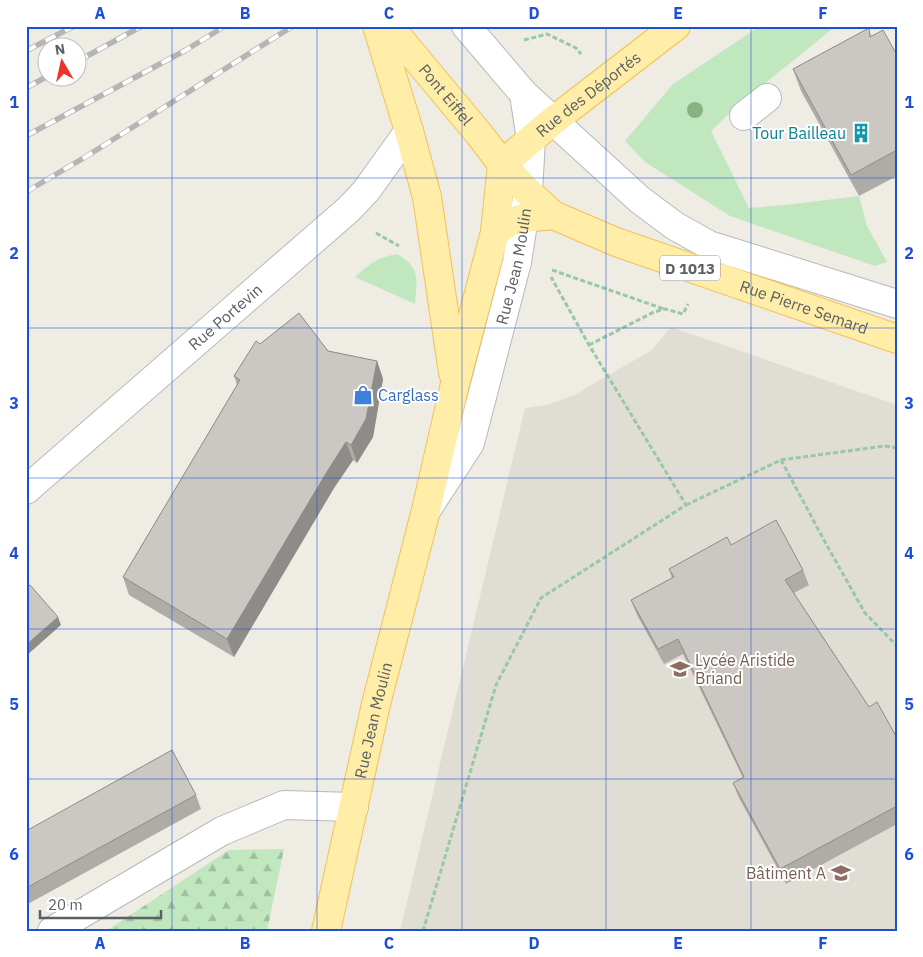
<svg xmlns="http://www.w3.org/2000/svg" width="923" height="957" viewBox="0 0 923 957" font-family="'IBM Plex Sans',sans-serif">
<style>
.education{fill:#e0ddd4}
.grass{fill:#c1e7bf}
.forest{fill:url(#forest-firs)}
.lines{fill:none;stroke-linecap:round;stroke-linejoin:round}
.minor-casing{stroke:#b6babe;stroke-width:30}
.major-casing{stroke:#f4c157;stroke-width:30}
.path{stroke:#98c8a4;stroke-width:3;stroke-dasharray:5 2.5;stroke-linecap:butt}
.minor{stroke:#fff;stroke-width:28}
.major{stroke:#ffeda8;stroke-width:28}
.rail-casing{stroke:#b4b5b5;stroke-width:5.5}
.rail{stroke:#fff;stroke-width:4;stroke-dasharray:11;stroke-linecap:butt}
.tree{fill:#87b382}
.wall{fill:#afaca8}
.shaded-wall{fill:#8e8c88}
.building{fill:#cbc8c3;stroke:#8e8c88}
.grid{fill:none;stroke:#1d4ed8;stroke-width:1;stroke-opacity:0.55}
.labels{text-anchor:middle;dominant-baseline:central;stroke-width:4;stroke-linejoin:round;paint-order:stroke}
.shield{fill:#fff;stroke:#8c9092;stroke-width:1}
.shield-label{font-size:15px;font-weight:bold;fill:#5b6064}
.street-label{font-size:16px;fill:#5b6064;stroke:#fff}
.culture-label{font-size:16px;fill:#0d838f;stroke:#fff;text-anchor:end}
.shop-label{font-size:16px;fill:#366cbe;stroke:#fff;text-anchor:start}
.education-label{font-size:16px;fill:#785e54;stroke:#fff;text-anchor:start}
.neatline{fill:none;stroke:#1d4ed8;stroke-width:2}
.grid-label{font-size:16px;text-anchor:middle;font-weight:bold;fill:#1d4ed8}
</style>
<defs>
<pattern id="forest-firs" width="22" height="20" patternUnits="userSpaceOnUse" patternTransform="scale(1.25)"><rect width="22" height="20" fill="#c1e7bf"/><path d="M5 1l3.5 6h-7zM16 11l3.5 6h-7z" fill="#a0bf9f"/></pattern>
</defs>
<rect width="100%" height="100%" fill="#eeece3"/>
<path class="education" d="M671,327L897,405V931H400L525,408L547,405L574,395L652,350Z"/>
<path class="grass" d="M760,26H836L738,105L711,131L749,208L794,204L859,196L867,226L887,262L875,266L730,216L645,162L625,141L673,84Z
M397,254C421,267 417,280 415,304L355,277C371,263 376,258 397,254Z"/>
<path class="forest" d="M284,849L267,931H106L229,850Z"/>
<g class="lines">
<defs>
<g id="minor">
<path d="M466,26L524,94L640,200L675,226L709,245L897,304"/>
<path d="M744,116L767,98"/>
<path id="s1" d="M26,490L349,209L366,191L409,131"/>
<path id="s2" d="M427,509L470,443L517,262L528,192L531,140L524,94"/>
<path d="M52,931L222,831L284,805L354,807"/>
</g>
<g id="major">
<path d="M377,26L409,131L427,197L453,373"/>
<path id="s3" d="M389,26L479,134L502,164L528,192L553,215L616,242L897,339"/>
<path id="s4" d="M502,164L554,120L676,26"/>
<path d="M495,232L509,222L524,218L553,215"/>
<path id="s5" d="M326,931L376,704L426,510L455,384L495,232L502,164"/>
</g>
</defs>
<use href="#minor" class="minor-casing"/>
<use href="#major" class="major-casing"/>
<path class="path" d="M524,40L547,34L576,48L581,54
M376,233L399,246
M552,270L664,309
M589,345L654,312L665,309L683,314L688,304
M781,460L825,542L865,613L897,646
M686,505L781,460L885,446L897,448
M423,931L496,685L541,598L686,505L589,345L551,277"/>
<use href="#minor" class="minor"/>
<use href="#major" class="major"/>
<defs>
<path id="rail" d="M26,51L74,26
M78,61L142,26
M26,88L48,76
M26,136L186,50L225,26
M26,192L87,156L293,26"/>
</defs>
<use href="#rail" class="rail-casing"/>
<use href="#rail" class="rail"/>
</g>
<circle class="tree" cx="695" cy="110" r="8"/>
<path class="wall" d="M869,28L871,36L897,55V176L859,196L801,91L793,69Z
M260,344L328,351L377,361L383,379L373,437L357,463L353,460L334,488L234,657L129,595L123,577L237,385L234,376Z
M731,545L803,570L809,585L794,593L869,707L897,738V824L786,884L739,798L733,783L743,778L683,654L664,664L637,615L631,600L672,578L669,569Z
M196,795L201,809L26,905V831Z"/>
<path class="shaded-wall" d="M377,361L383,379L373,437L357,463L351,445Z
M346,442L353,460L334,488L234,657L227,639L328,470Z
M58,617L61,625L26,656V645Z"/>
<path class="building" d="M869,28L870,37L883,30L897,55V150L851,175L793,69Z
M299,313L328,351L377,361L366,419L351,445L346,442L328,470L227,639L123,577L240,380L234,376L256,341L260,344Z
M776,520L803,570L785,580L869,707L877,702L897,738V806L780,869L733,783L744,777L678,639L658,649L631,600L674,577L669,569L727,537L731,545Z
M30,585L58,617L26,645V589Z
M172,750L196,795L26,888V831Z"/>
<path class="grid" d="M172,26V931M317,26V931M462,26V931M606,26V931M751,26V931M26,178H897M26,328H897M26,478H897M26,629H897M26,779H897"/>
<defs>
<symbol id="building-bare" viewBox="-9 -9 18 18"><path d="M-4-6H4V6H1V3H-1V6H-4ZM-2.5-4.3h1.7v1.8h-1.7ZM.8-4.3h1.7v1.8H.8ZM-2.5-1h1.7V.8h-1.7ZM.8-1h1.7V.8H.8Z" fill="#0f9aa8" stroke="#fff" stroke-width="2.5" paint-order="stroke"/></symbol>
<symbol id="shop-bare" viewBox="-9 -9 18 18"><path d="M-5-2.5h2.3a2.7 3.5 0 0 1 5.4 0H5L5.5 6h-11ZM-1.5-2.5h3a1.5 2.3 0 0 0-3 0Z" fill="#3f7fe0" stroke="#fff" stroke-width="2.5" paint-order="stroke"/></symbol>
<symbol id="school-bare" viewBox="-9 -9 18 18"><path d="M0-5L7-2L0 1L-7-2ZM-4 1L0 2.5L4 1V4Q0 6-4 4Z" fill="#8d6e63" stroke="#fff" stroke-width="2.5" paint-order="stroke"/></symbol>
</defs>
<g fill-rule="evenodd">
<use href="#building-bare" x="847" y="119" width="28" height="28"/>
<use href="#shop-bare" x="349" y="381" width="28" height="28"/>
<use href="#school-bare" x="666" y="655" width="28" height="28"/>
<use href="#school-bare" x="827" y="859" width="28" height="28"/>
</g>
<g class="labels">
<rect class="shield" x="660" y="255.5" width="60" height="25" rx="4"/>
<g class="shield-label">
<text x="690" y="268">D 1013</text>
</g>
<g class="street-label">
<text stroke="none"><textPath href="#s4" startOffset="111">Rue des Déportés</textPath></text>
<text stroke="none"><textPath href="#s3" startOffset="89">Pont Eiffel</textPath></text>
<text stroke="none"><textPath href="#s2" startOffset="261">Rue Jean Moulin</textPath></text>
<text stroke="none"><textPath href="#s3" startOffset="518">Rue Pierre Semard</textPath></text>
<text stroke="none"><textPath href="#s1" startOffset="264">Rue Portevin</textPath></text>
<text stroke="none"><textPath href="#s5" startOffset="216">Rue Jean Moulin</textPath></text>
</g>
<g class="culture-label">
<text x="846" y="133">Tour Bailleau</text>
</g>
<g class="shop-label">
<text x="378" y="395">Carglass</text>
</g>
<g class="education-label">
<text x="695" y="660">Lycée Aristide<tspan x="695" dy="18">Briand</tspan></text>
<text x="826" y="873" text-anchor="end">Bâtiment A</text>
</g>
</g>
<rect width="923" height="957" fill="none" stroke="#ffffff" stroke-width="55"/>
<g transform="translate(62 62) rotate(351)"><circle r="24" fill="#ffffff" stroke="#bdbfc1"/>
<path d="M0-4L9 19L0 12L-9 19Z" fill="#ec332c"/>
<text y="-8" font-size="14" font-weight="bold" text-anchor="middle" fill="#5b6064">N</text>
</g>
<path d="M40 910v8h121v-8" fill="none" stroke="#5b6064" stroke-width="2.5"/>
<text x="48" y="910" font-size="15" fill="#5b6064" stroke="#ffffff" stroke-width="4" paint-order="stroke">20 m</text>
<rect x="28" y="28" width="868" height="902" class="neatline"/>
<g class="grid-label">
<text x="100" y="19">A</text>
<text x="245" y="19">B</text>
<text x="389" y="19">C</text>
<text x="534" y="19">D</text>
<text x="678" y="19">E</text>
<text x="823" y="19">F</text>
<text x="14" y="108">1</text>
<text x="909" y="108">1</text>
<text x="14" y="259">2</text>
<text x="909" y="259">2</text>
<text x="14" y="409">3</text>
<text x="909" y="409">3</text>
<text x="14" y="559">4</text>
<text x="909" y="559">4</text>
<text x="14" y="710">5</text>
<text x="909" y="710">5</text>
<text x="14" y="860">6</text>
<text x="909" y="860">6</text>
<text x="100" y="949">A</text>
<text x="245" y="949">B</text>
<text x="389" y="949">C</text>
<text x="534" y="949">D</text>
<text x="678" y="949">E</text>
<text x="823" y="949">F</text>
</g>
</svg>
